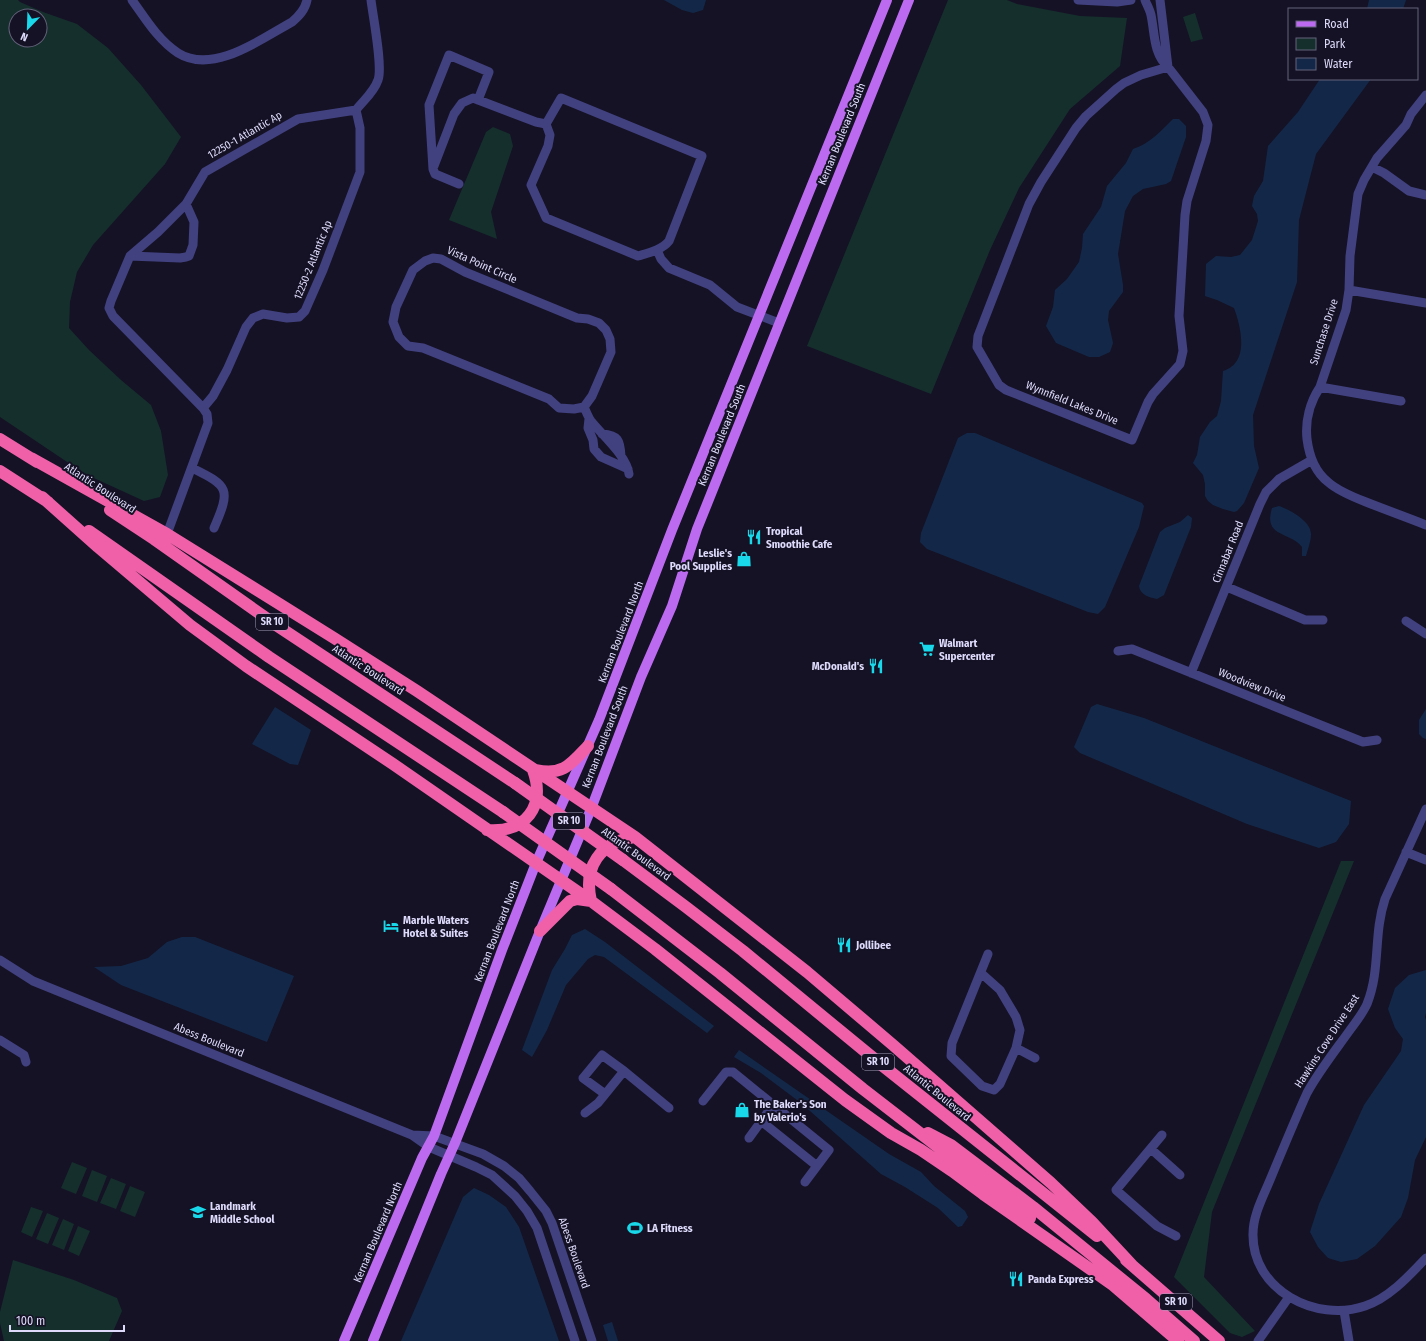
<svg xmlns="http://www.w3.org/2000/svg" width="1426" height="1341" viewBox="0 0 1426 1341" font-family="'Fira Sans Condensed',sans-serif">
<style>
.green{fill:#152f2d;fill-rule:evenodd}
.water{fill:#132848}
.lines{fill:none;stroke-linecap:round;stroke-linejoin:round}
.street{stroke:#424180;stroke-width:9}
.primary{stroke:#bc6bf1;stroke-width:10}
.highway{stroke:#f060a8;stroke-width:12}
.highway-bridge{stroke:#f060a8;stroke-width:12}
.labels{text-anchor:middle;dominant-baseline:central;stroke-width:4;stroke-linejoin:round;paint-order:stroke}
.shield{fill:#151225;stroke:#a19ebb;stroke-width:1}
.shield-label{font-size:10px;font-weight:bold;fill:#dddafb}
.street-label{font-size:11px;fill:#dddafb;stroke:#151225}
.poi-label{font-size:11px;font-weight:bold;fill:#dddafb;stroke:#151225;text-anchor:start}
</style>
<rect width="100%" height="100%" fill="#151225"/>
<path class="green" d="M0,0H18L20,2L43,12L77,24L108,48L141,85L181,137L165,164L93,245L77,272L70,302L69,328L89,350L121,380L151,405L161,431L168,475L160,497L144,501L85,474L0,417ZM16,16H40V40H16Z
M948,0H1007L1017,4L1080,16L1127,18L1120,66L1070,109L1019,188L990,250L931,394L807,346Z
M1195,13L1203,39L1191,42L1183,17Z
M493,127L510,134L513,146L491,212L497,239L449,220L486,132Z
M1341,861H1354L1212,1212L1204,1277L1255,1331L1242,1337L1230,1333L1174,1277Z
M72,1162L87,1168L76,1194L61,1188Z
M92,1170L107,1176L97,1202L82,1196Z
M111,1178L126,1184L116,1209L100,1203Z
M130,1186L145,1192L135,1217L120,1211Z
M31,1207L43,1211L32,1237L21,1232Z
M47,1213L59,1218L48,1244L36,1239Z
M63,1219L74,1224L64,1250L52,1245Z
M78,1226L90,1231L79,1256L68,1251Z
M13,1260L74,1280L117,1298L122,1311L109,1341H4L0,1323V1312Z"/>
<path class="water" d="M664,0H706L703,10L693,13L682,10Z
M1369,0H1406L1403,9H1367Z
M1320,79H1371L1316,154L1299,220L1297,282L1253,415L1254,446L1259,468L1244,503L1237,511L1234,512L1223,509L1213,505L1208,501L1205,496V484L1203,475L1193,463L1197,455L1200,437L1210,422L1217,416L1221,401L1223,371C1250,363 1241,327 1234,308L1217,300L1205,296L1206,264L1216,256L1231,257L1240,255L1252,240L1258,221L1257,214L1252,206L1254,196L1263,181L1268,146L1298,112Z
M1173,119H1179L1186,126V137L1171,181L1166,184L1143,189L1133,196L1125,211L1118,254L1123,285V292L1109,311L1108,320L1113,343L1110,352L1099,357H1089L1056,343L1046,326L1053,307L1055,290L1067,279L1079,262L1082,248L1083,234L1101,207L1107,186L1126,163L1133,149C1149,144 1161,131 1173,119Z
M967,433H975L1142,503L1144,506L1139,527L1105,607L1098,614L1088,612L927,549L920,542L921,533L958,438Z
M1279,506C1290,510 1311,521 1311,534C1311,541 1308,549 1306,556H1302V547C1290,531 1263,538 1272,508Z
M1188,515L1192,518L1191,527L1164,595L1157,599C1149,597 1140,595 1139,586L1160,532L1165,528L1180,522Z
M1097,704L1144,718L1351,801L1349,824L1336,842L1319,848L1247,824L1080,753L1074,747L1091,707Z
M275,707L311,730L298,765L290,764L252,744Z
M1426,709V739L1423,738L1419,734V720Z
M585,929L605,942L714,1026L707,1033L604,957L595,955L588,959L566,985L547,1030L532,1057L522,1050L552,970L565,949L572,935Z
M182,937H195L294,976L267,1042L121,985L94,967L121,966L148,958L167,942Z
M1426,970V1013L1425,1017L1426,1020V1137L1415,1160L1408,1198L1401,1217L1375,1246L1357,1259L1341,1262L1328,1258L1318,1247L1310,1232L1319,1204L1364,1105L1401,1051L1403,1039L1395,1028L1388,1009L1395,988L1409,975Z
M739,1050L889,1154L921,1172L934,1186L965,1211L968,1217L962,1226L958,1227L938,1208L905,1187L881,1174L801,1103L761,1073L734,1057Z
M474,1188L489,1195L506,1207L519,1227L559,1341H401L463,1197Z
M612,1322L618,1341H608L603,1325Z"/>
<g class="lines">
<path class="street" d="M132,0C145,18 158,40 178,53C213,75 261,39 292,22C299,16 305,10 307,0
M1078,0L1117,2L1131,0
M1145,0C1147,5 1150,10 1151,15C1155,34 1153,53 1168,67L1160,0
M1168,67L1203,112L1208,125L1206,141L1187,201L1185,215L1179,316L1183,351L1180,364L1153,394L1148,402L1132,440L1006,390L999,385L977,347L978,336L1029,204L1041,182L1076,128L1086,116L1116,89L1124,83L1141,75Z
M1426,95L1411,114L1406,125L1377,158L1364,180L1358,194L1350,256L1349,290L1346,310L1320,387C1310,402 1305,421 1307,439C1309,455 1314,471 1328,482C1338,491 1353,497 1366,502C1386,510 1406,517 1426,525
M561,98L702,156L669,241C662,250 648,253 638,256L546,218L531,185L548,146L550,135L546,124Z
M434,166L454,114L462,103L473,98L536,122L546,124
M1372,167L1384,173L1409,191L1426,195
M459,184L435,174L433,169L429,105L449,55L489,72L478,100
M657,250L661,259L669,268L710,285L737,307L779,323
M130,256L180,258L186,257L189,256L193,245L194,222L186,204
M1349,290L1426,303
M1320,387L1401,401
M584,407L592,396L611,352L610,339L606,330L599,323L588,319L577,318L465,272L441,259L433,258L425,261L413,270L396,307L393,322L399,337L408,346L423,348L549,399L559,408L574,409L584,407C586,411 588,417 591,421C602,435 627,456 629,474
M203,408L213,396L227,370L246,327L253,318L263,314L287,318L299,317L305,311L323,270L360,172V128L356,110
M589,419L588,428L593,440L594,449L601,457L628,469
M602,434C618,435 620,440 621,456
M192,468C229,486 231,489 214,528
M167,534L208,423L207,414L203,408L113,316L109,308L111,301L130,256L158,232L186,204L205,172L298,119L356,110C364,100 374,92 378,80C383,67 373,17 371,0
M1227,587L1305,620H1323
M1406,621L1426,634
M1118,651L1132,649L1363,742L1377,740
M1191,673L1260,504L1266,492L1279,479L1312,460
M1426,809L1385,899C1373,935 1381,969 1367,1004C1363,1013 1356,1022 1350,1030C1335,1051 1319,1071 1307,1093C1294,1122 1282,1151 1270,1180C1263,1197 1253,1215 1253,1234C1252,1290 1316,1323 1365,1306C1389,1298 1409,1276 1426,1258
M1406,852L1426,860
M0,960L33,981L412,1135L429,1147L476,1167L492,1175L515,1196L527,1211L537,1228L575,1341
M981,973L1000,990L1016,1017L1020,1030L1016,1048L1000,1084L994,1090L982,1086L951,1056L952,1043L988,954
M0,1040L24,1055L26,1062
M1016,1048L1035,1058
M605,1094L583,1078L602,1055L624,1071
M703,1101L726,1072H733L829,1150L805,1182
M585,1113L598,1103L624,1071L669,1108
M761,1121L817,1166
M412,1135L434,1136L483,1154L504,1166L519,1178L530,1191L546,1211L552,1223L592,1341
M1162,1135L1116,1190L1157,1226L1176,1236
M749,1138L773,1105
M1151,1149L1180,1175
M1344,1311L1349,1341
M1258,1341L1289,1297"/>
<path class="primary" d="M344,1341L422,1158L434,1136L502,950L536,863L599,720L672,530L887,0
M373,1341L441,1174L455,1143L540,931L591,809L641,677L672,606L697,529L909,0"/>
<path class="highway" d="M0,439L37,462
M31,458L167,534L334,638L417,691L635,837L807,972L893,1045L1051,1183L1092,1222L1132,1265
M0,471L48,502
M42,497L98,547L190,625L246,666L393,764L591,901L655,949L845,1100L891,1133L921,1150L952,1171L983,1194L1113,1285
M110,510L154,539L276,625L515,783
M89,531L269,657L503,812
M536,770C563,776 571,764 588,746
M487,830C526,833 546,806 533,770
M623,860L686,907L743,951L883,1066L1097,1236
M611,889L720,973L863,1089L1030,1218
M540,931L570,901L577,899L591,901C583,867 600,842 635,837
M928,1133L951,1145L1033,1207L1146,1299L1194,1341
M1126,1260L1219,1341
M1107,1280L1178,1341"/>
<path class="highway-bridge" d="M515,783L623,860
M503,812L611,889"/>
</g>
<defs>
<symbol id="restaurant-bare" viewBox="-9 -9 18 18"><path d="M-5-6h1v4h1v-4h1v4h1v-4h1v5L-1.5 .5V6h-2V.5L-5-1ZM5-6V6H3V1.5H1.5Q1.5-4 5-6Z" fill="#18d8e9" stroke="#151225" stroke-width="2.5" paint-order="stroke"/></symbol>
<symbol id="shop-bare" viewBox="-9 -9 18 18"><path d="M-5-2.5h2.3a2.7 3.5 0 0 1 5.4 0H5L5.5 6h-11ZM-1.5-2.5h3a1.5 2.3 0 0 0-3 0Z" fill="#18d8e9" stroke="#151225" stroke-width="2.5" paint-order="stroke"/></symbol>
<symbol id="supermarket-bare" viewBox="-9 -9 18 18"><path d="M-6-5.5h2.5l.6 2H6L4.5 2H-2.5L-4.4-4H-6ZM-1.5 3.2a1.3 1.3 0 1 0 .1 0ZM3 3.2a1.3 1.3 0 1 0 .1 0Z" fill="#18d8e9" stroke="#151225" stroke-width="2.5" paint-order="stroke"/></symbol>
<symbol id="hotel-bare" viewBox="-9 -9 18 18"><path d="M-6-4.5h1.5V1H6V5H4.5V3h-9V5H-6ZM-4 0a1.8 1.8 0 1 1 3.6 0ZM.5 0V-2.5h3Q6-2.5 6 0Z" fill="#18d8e9" stroke="#151225" stroke-width="2.5" paint-order="stroke"/></symbol>
<symbol id="school-bare" viewBox="-9 -9 18 18"><path d="M0-5L7-2L0 1L-7-2ZM-4 1L0 2.5L4 1V4Q0 6-4 4Z" fill="#18d8e9" stroke="#151225" stroke-width="2.5" paint-order="stroke"/></symbol>
<symbol id="stadium-bare" viewBox="-9 -9 18 18"><path d="M0-5a6.5 5 0 1 0 0 10a6.5 5 0 1 0 0-10ZM-3.5-1.8h7v3.6h-7Z" fill="#18d8e9" stroke="#151225" stroke-width="2.5" paint-order="stroke"/></symbol>
</defs>
<g fill-rule="evenodd">
<use href="#restaurant-bare" x="743" y="526" width="22" height="22"/>
<use href="#shop-bare" x="733" y="548" width="22" height="22"/>
<use href="#supermarket-bare" x="916" y="638" width="22" height="22"/>
<use href="#restaurant-bare" x="865" y="655" width="22" height="22"/>
<use href="#hotel-bare" x="380" y="915" width="22" height="22"/>
<use href="#restaurant-bare" x="833" y="934" width="22" height="22"/>
<use href="#shop-bare" x="731" y="1099" width="22" height="22"/>
<use href="#school-bare" x="187" y="1201" width="22" height="22"/>
<use href="#stadium-bare" x="624" y="1217" width="22" height="22"/>
<use href="#restaurant-bare" x="1005" y="1268" width="22" height="22"/>
</g>
<g class="labels">
<g class="shield">
<rect x="256" y="614" width="32" height="16" rx="3"/>
<rect x="553" y="813" width="32" height="16" rx="3"/>
<rect x="862" y="1054" width="32" height="16" rx="3"/>
<rect x="1160" y="1294" width="32" height="16" rx="3"/>
</g>
<g class="shield-label">
<text x="272" y="622">SR 10</text>
<text x="569" y="821">SR 10</text>
<text x="878" y="1062">SR 10</text>
<text x="1176" y="1302">SR 10</text>
</g>
<g class="street-label">
<text transform="translate(842 134) rotate(-68)">Kernan Boulevard South</text>
<text transform="translate(245 135) rotate(-30)">12250-1 Atlantic Ap</text>
<text transform="translate(313 260) rotate(-68)">12250-2 Atlantic Ap</text>
<text transform="translate(482 265) rotate(24)">Vista Point Circle</text>
<text transform="translate(1324 332) rotate(-72)">Sunchase Drive</text>
<text transform="translate(1072 403) rotate(22)">Wynnfield Lakes Drive</text>
<text transform="translate(722 435) rotate(-68)">Kernan Boulevard South</text>
<text transform="translate(100 488) rotate(33)">Atlantic Boulevard</text>
<text transform="translate(1228 552) rotate(-68)">Cinnabar Road</text>
<text transform="translate(621 632) rotate(-69)">Kernan Boulevard North</text>
<text transform="translate(368 670) rotate(33)">Atlantic Boulevard</text>
<text transform="translate(1252 685) rotate(22)">Woodview Drive</text>
<text transform="translate(605 737) rotate(-69)">Kernan Boulevard South</text>
<text transform="translate(636 854) rotate(36)">Atlantic Boulevard</text>
<text transform="translate(497 931) rotate(-69)">Kernan Boulevard North</text>
<text transform="translate(209 1040) rotate(22)">Abess Boulevard</text>
<text transform="translate(1327 1041) rotate(-57)">Hawkins Cove Drive East</text>
<text transform="translate(937 1093) rotate(39)">Atlantic Boulevard</text>
<text transform="translate(378 1232) rotate(-67)">Kernan Boulevard North</text>
<text transform="translate(574 1253) rotate(71)">Abess Boulevard</text>
</g>
<g class="poi-label">
<text x="766" y="531">Tropical<tspan x="766" dy="13">Smoothie Cafe</tspan></text>
<text x="732" y="553" text-anchor="end">Leslie's<tspan x="732" dy="13">Pool Supplies</tspan></text>
<text x="939" y="643">Walmart<tspan x="939" dy="13">Supercenter</tspan></text>
<text x="864" y="666" text-anchor="end">McDonald's</text>
<text x="403" y="920">Marble Waters<tspan x="403" dy="13">Hotel &amp; Suites</tspan></text>
<text x="856" y="945">Jollibee</text>
<text x="754" y="1104">The Baker's Son<tspan x="754" dy="13">by Valerio's</tspan></text>
<text x="210" y="1206">Landmark<tspan x="210" dy="13">Middle School</tspan></text>
<text x="647" y="1228">LA Fitness</text>
<text x="1028" y="1279">Panda Express</text>
</g>
</g>
<rect x="1288" y="8" width="130" height="72" fill="#151225" stroke="#65627b"/>
<rect x="1296" y="21" width="20" height="6" fill="#bc6bf1" stroke="#65627b"/>
<text x="1324" y="28" font-size="12" fill="#dddafb">Road</text>
<rect x="1296" y="38" width="20" height="12" fill="#152f2d" stroke="#65627b"/>
<text x="1324" y="48" font-size="12" fill="#dddafb">Park</text>
<rect x="1296" y="58" width="20" height="12" fill="#132848" stroke="#65627b"/>
<text x="1324" y="68" font-size="12" fill="#dddafb">Water</text>
<g transform="translate(28 28) rotate(203)"><circle r="19" fill="#151225" stroke="#65627b"/>
<path d="M0-3L7 15L0 10L-7 15Z" fill="#18d8e9"/>
<text y="-6" font-size="11" font-weight="bold" text-anchor="middle" fill="#dddafb">N</text>
</g>
<path d="M10 1325v6h114v-6" fill="none" stroke="#dddafb" stroke-width="2"/>
<text x="16" y="1325" font-size="12" fill="#dddafb" stroke="#151225" stroke-width="3" paint-order="stroke">100 m</text>
</svg>
